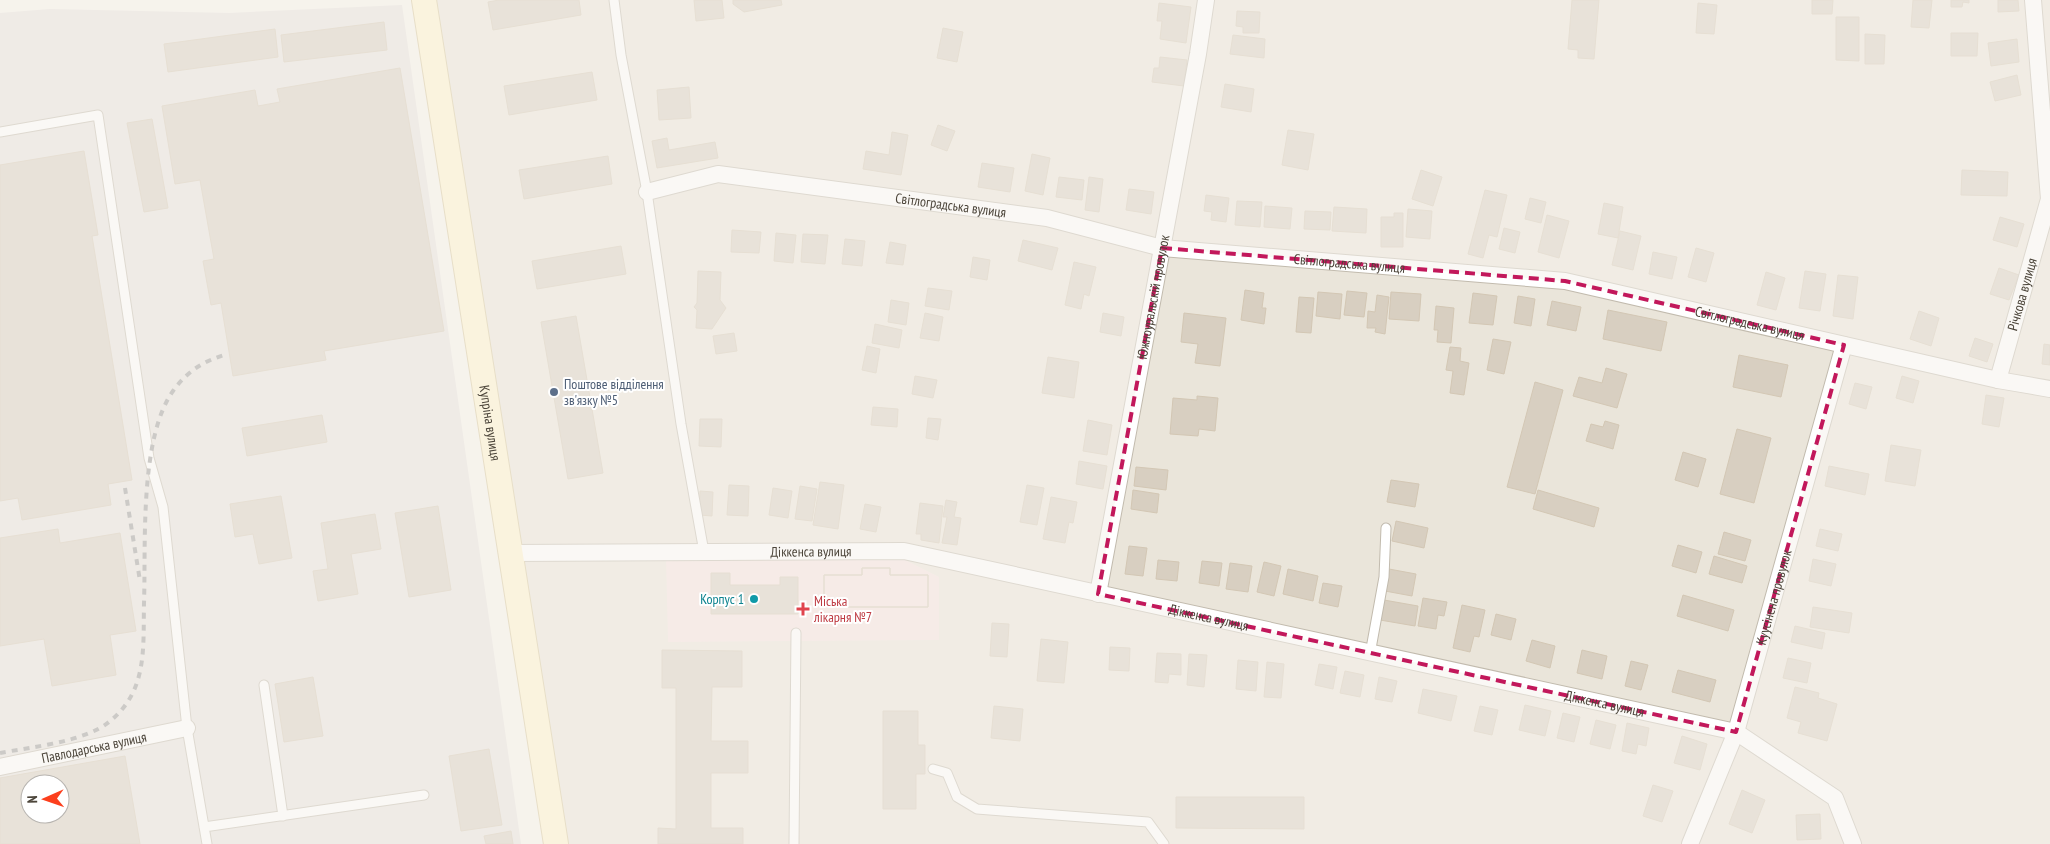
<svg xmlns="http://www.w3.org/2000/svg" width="2050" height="844" viewBox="0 0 2050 844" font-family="'PT Sans Narrow',sans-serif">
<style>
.residential{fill:#eae5da}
.industrial{fill:#e6e2dd;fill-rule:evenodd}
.medical{fill:#f6e3e0}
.building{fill:#d8cfc1;stroke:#d3c7b4;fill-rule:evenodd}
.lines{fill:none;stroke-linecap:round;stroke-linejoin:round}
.lane-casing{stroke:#c2bbae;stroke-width:11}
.street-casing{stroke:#c2bbae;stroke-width:18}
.secondary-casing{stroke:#d6c79b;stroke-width:26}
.lane{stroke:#fff;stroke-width:9}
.street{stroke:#fff;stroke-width:16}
.secondary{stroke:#fff3cd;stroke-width:24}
.rail{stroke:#9a9a9a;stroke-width:4;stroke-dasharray:6 6;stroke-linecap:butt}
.marked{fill:none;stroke:#c2185b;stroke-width:4;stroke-dasharray:10 6;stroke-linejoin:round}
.service-dot{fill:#5c6f8a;stroke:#fff;stroke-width:2}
.culture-dot{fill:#0f9aa8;stroke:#fff;stroke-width:2}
.health-dot{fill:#e0444e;stroke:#fff;stroke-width:2}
.labels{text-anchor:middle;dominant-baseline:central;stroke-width:4;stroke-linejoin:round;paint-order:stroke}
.street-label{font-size:14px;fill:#4b4439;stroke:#fff}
.service-label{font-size:14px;fill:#4e5e75;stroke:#fff;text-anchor:start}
.culture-label{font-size:14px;fill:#0d838f;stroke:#fff;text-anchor:end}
.health-label{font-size:14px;fill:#be3a42;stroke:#fff;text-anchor:start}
</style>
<rect width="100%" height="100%" fill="#f6f3ec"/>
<path class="residential" d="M426,0H2050V844H567Z"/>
<path class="industrial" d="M402,5L521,844H0V13L50,9L229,13ZM30,784H60V814H30Z"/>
<path class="medical" d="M666,558H901L939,577V640L668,642Z"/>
<path class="building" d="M499,0H579L581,15L493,30L488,2Z
M694,0H722L724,18L696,21Z
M733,0H781L782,5L744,12L733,4Z
M1572,0H1599L1594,59L1578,58V50L1568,49Z
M1812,0H1833L1832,14H1812Z
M1913,0H1932L1929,28L1911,27Z
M1951,0H1969V3L1963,2L1962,7H1951Z
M1998,0H2018L2019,11L1998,12Z
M1159,3L1191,7L1186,43L1160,39L1162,21H1157Z
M1698,3L1717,5L1714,34L1696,33Z
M1237,11L1260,12L1259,33H1243V27L1236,26Z
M1836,17H1859V61L1836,60Z
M384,22L387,50L284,62L281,35Z
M943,28L963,32L957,62L937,58Z
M275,29L278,57L168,72L164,44Z
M1951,33H1978L1977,56H1951Z
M1865,34L1885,35L1884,64H1865Z
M1233,35L1265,39L1264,58L1230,54Z
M2017,39L2019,62L1991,66L1988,43Z
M1160,57L1187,60L1184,86L1152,82L1154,68H1159Z
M400,68L444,331L324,351L326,360L233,376L221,303L211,305L203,261L214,259L200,180L175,184L162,106L255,90L258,106L280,102L277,89Z
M592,72L597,100L509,115L504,86Z
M2017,75L2021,95L1995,101L1990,82Z
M1225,84L1254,89L1251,112L1221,107Z
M689,87L691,118L659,120L657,90Z
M152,119L168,208L144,212L127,123Z
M938,125L955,131L947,151L931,145Z
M1288,130L1314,134L1308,170L1282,165Z
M892,132L908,135L901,175L863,169L866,151L889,155Z
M667,138L669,150L715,142L718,158L657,168L652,141Z
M84,151L98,235L92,236L132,480L108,484L111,505L22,520L18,498L0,501V165Z
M1032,154L1050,158L1043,195L1025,191Z
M608,156L612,184L524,199L519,170Z
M982,163L1014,168L1010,192L978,187Z
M1421,170L1442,177L1433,206L1412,199Z
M1962,170L2008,172L2007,196L1961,195Z
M1059,177L1084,180L1082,200L1056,197Z
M1089,177L1103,179L1099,212L1085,210Z
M1129,189L1154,192L1151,214L1126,210Z
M1485,190L1507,195L1497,237L1489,235L1483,258L1468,254Z
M1206,195L1229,198L1226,222L1211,220L1212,212L1204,211Z
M1530,198L1546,202L1541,223L1525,219Z
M1237,201L1262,202L1260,227L1235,225Z
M1604,203L1623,207L1618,238L1598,234Z
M1265,206L1292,208L1290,229L1264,227Z
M1334,207L1367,209L1366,233L1332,231Z
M1408,209L1432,211L1430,239L1406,237Z
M1305,211L1331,212L1330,230L1304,229Z
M1394,213H1403V247H1381V217H1394Z
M1547,215L1569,221L1559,258L1538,252Z
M2000,217L2024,224L2017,247L1993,240Z
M1504,228L1520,232L1515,253L1499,249Z
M732,230L761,232L759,253L731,252Z
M1620,231L1641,236L1633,270L1612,265Z
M776,233L796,235L793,263L774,261Z
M803,234L828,235L825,264L801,262Z
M845,239L865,241L862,266L842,264Z
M1023,240L1058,248L1052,270L1018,261Z
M890,242L906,245L903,265L886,263Z
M621,246L626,274L537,289L532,261Z
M1696,248L1714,253L1706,282L1688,277Z
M1653,252L1677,257L1672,279L1649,274Z
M973,257L990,260L987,280L970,277Z
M1074,262L1096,267L1089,296L1084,294L1081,309L1065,305Z
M1999,268L2019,275L2009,300L1990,294Z
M698,271L721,272L720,300L726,308L712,329L696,328L697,310L694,307L697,303Z
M1805,271L1826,274L1820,311L1799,308Z
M1766,272L1785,278L1776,310L1757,305Z
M1838,275L1858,277L1853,319L1833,316Z
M928,288L952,291L949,310L925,306Z
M1245,290L1264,293L1262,308H1266L1264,324L1241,320Z
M1347,291L1367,293L1364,317L1344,315Z
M1318,292L1342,294L1340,319L1316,316Z
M1391,292L1421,294L1419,321L1389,319Z
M1473,293L1497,296L1493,325L1469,323Z
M1377,295L1389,297L1385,334L1375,332L1376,328H1367L1368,311L1375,312Z
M1518,296L1535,299L1531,326L1514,323Z
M1299,297L1314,298L1311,333L1296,332Z
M891,300L909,303L906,325L888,322Z
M1552,301L1581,307L1576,331L1547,325Z
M1436,306L1454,308L1451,343L1437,342L1438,330H1434Z
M1608,310L1667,322L1661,351L1603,339Z
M1919,311L1939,318L1931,346L1910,339Z
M925,313L943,317L939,341L920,338Z
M1103,313L1124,317L1121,336L1100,332Z
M1184,313L1226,318L1220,366L1195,363L1198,344L1181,342Z
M576,316L603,473L568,479L541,322Z
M875,324L902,330L899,348L872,343Z
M734,333L737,351L716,354L713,336Z
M1975,338L1993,344L1987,362L1969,356Z
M1493,339L1511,342L1504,374L1487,370Z
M2044,344L2050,345V365L2042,364Z
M867,346L880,349L876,373L862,370Z
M1450,347L1461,348L1460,361L1469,363L1464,395L1450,393L1453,371L1446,370Z
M1739,355L1788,365L1781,397L1733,387Z
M1048,357L1079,362L1074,398L1042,393Z
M1606,368L1627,374L1617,408L1573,396L1579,377L1602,383Z
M915,376L937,380L933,398L912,394Z
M1902,376L1919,381L1913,403L1896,398Z
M1535,382L1563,390L1535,494L1507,487Z
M1855,383L1872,387L1866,409L1849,404Z
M1986,395L2004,398L1999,427L1982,424Z
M1197,396L1218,398L1215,431L1199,429L1198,436L1170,434L1173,398L1197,400Z
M873,407L898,409L897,427L871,425Z
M322,415L327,442L247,456L242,428Z
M928,418L941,419L938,440L926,438Z
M700,419H722L721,447L699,446Z
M1088,420L1112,425L1107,455L1083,451Z
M1605,421L1619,425L1613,449L1586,441L1591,424L1603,427Z
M1737,429L1771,438L1754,503L1720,494Z
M1891,445L1921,450L1915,486L1885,481Z
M1683,452L1706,459L1698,487L1675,480Z
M1079,461L1107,466L1103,489L1076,484Z
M1829,466L1869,474L1865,495L1825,486Z
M1136,467L1168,470L1166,490L1134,486Z
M1391,480L1419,484L1415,507L1387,502Z
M820,482L844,485L838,529L813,525Z
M729,485L749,486L748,516L727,515Z
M1027,485L1044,488L1037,525L1020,522Z
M800,486L817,489L812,521L795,519Z
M773,488L792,491L788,518L769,515Z
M1133,490L1159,494L1157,513L1131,509Z
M1538,490L1599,508L1594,527L1533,509Z
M700,491L713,492L712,516L699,515Z
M281,496L292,558L259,564L253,534L235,537L230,504Z
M1051,497L1077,502L1073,523L1069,522L1065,543L1043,539Z
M946,500L957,502L954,517L961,518L957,545L942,543L947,517H943Z
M920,503L943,506L939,543L921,540V534H916Z
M865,504L881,507L876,532L860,529Z
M438,506L451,590L409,597L395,513Z
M375,514L381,549L351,554L358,594L318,601L313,571L328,569L321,523Z
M1396,521L1428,528L1424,548L1392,541Z
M58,529L60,543L120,533L136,631L110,635L116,675L52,686L44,639L0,646V538Z
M1820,529L1842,534L1838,551L1816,546Z
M1724,532L1751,540L1745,561L1718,554Z
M1678,545L1702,552L1696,573L1672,566Z
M1129,546L1147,548L1143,576L1125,574Z
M1714,556L1747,566L1742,583L1709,574Z
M1813,559L1836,564L1831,586L1809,581Z
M1158,560L1179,562L1177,581L1156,579Z
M1202,561L1222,563L1219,586L1199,583Z
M1264,562L1281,566L1274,596L1257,592Z
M1230,563L1252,566L1248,592L1226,589Z
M862,568H890V575H928V607H824V575H862Z
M862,568H890V575H928V607H824V575H862Z
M1288,569L1318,576L1313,601L1283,594Z
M1389,569L1416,574L1412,596L1385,591Z
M711,573H730V585H780V577H798V614H711Z
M1323,583L1342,586L1338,607L1319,603Z
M1683,595L1734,610L1728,631L1677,616Z
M1423,598L1447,602L1444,616L1438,615L1436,629L1418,626Z
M1384,600L1418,606L1415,626L1380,620Z
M1462,605L1485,610L1479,637L1474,636L1470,652L1453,648Z
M1813,607L1852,613L1849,633L1810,627Z
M1496,614L1516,619L1511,640L1491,635Z
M992,623L1009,624L1007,657L990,656Z
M1795,626L1825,633L1822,649L1791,642Z
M1041,639L1068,642L1064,683L1037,681Z
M1532,640L1555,646L1550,668L1526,661Z
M1110,647L1130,648L1129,671L1109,670Z
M662,650L742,651V687H712L711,741H748V773H711V828H743V844H658V828L676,829V688H662Z
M1582,650L1607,656L1602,679L1577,673Z
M1157,653L1181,654V675L1169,674L1168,683L1155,682Z
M1189,654L1207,655L1204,687L1187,685Z
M1788,658L1811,663L1807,683L1783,678Z
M1238,660L1258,662L1256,691L1236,689Z
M1631,661L1648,665L1641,690L1625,686Z
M1267,662L1284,664L1281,698L1264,697Z
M1319,664L1337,667L1333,689L1315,685Z
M1678,670L1716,680L1710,702L1672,692Z
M1345,671L1364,675L1360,697L1340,693Z
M313,677L323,736L284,742L275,684Z
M1379,677L1397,681L1392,702L1375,699Z
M1795,687L1819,693L1818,698L1837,704L1827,741L1798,733L1801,722L1787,718Z
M1423,689L1457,696L1451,721L1418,713Z
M1525,705L1551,711L1545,736L1519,730Z
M994,706L1023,709L1020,741L991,738Z
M1480,706L1498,710L1492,735L1474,731Z
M883,711H918V745H925V774H916V809H883Z
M1563,713L1580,717L1574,742L1557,738Z
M1596,720L1616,725L1610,749L1590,744Z
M1627,723L1649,728L1646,746L1638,744L1636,754L1622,751Z
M1682,736L1707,744L1700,770L1674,763Z
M489,749L502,825L461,831L449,756Z
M125,756L140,844H0V778ZM30,784H60V814H30Z
M1653,785L1673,791L1662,822L1643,816Z
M1742,790L1765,800L1752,833L1729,824Z
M1176,797H1304V829L1176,828Z
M1820,814L1821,839L1797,840L1796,815Z
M511,831L513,844H486L484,836Z"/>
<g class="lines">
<defs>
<path id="lane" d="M614,0L621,55L647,192L681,424L704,552
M0,132L98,115L149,458L163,507L187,728L207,844
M1370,654L1384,577L1386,528
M264,685L283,816
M933,769L947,773L957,797L977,809L1148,822L1164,844
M204,827L424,795
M794,844L796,633"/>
<g id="street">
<path id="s1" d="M647,192L718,174L1047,218L1162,248L1565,281L1998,380L2050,389"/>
<path id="s2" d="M1998,380L2049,199L2033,0"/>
<path id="s3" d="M510,553L904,551L1736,732L1835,798L1853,844"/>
<path id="s4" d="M1098,594L1198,54L1206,0"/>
<path id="s5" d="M0,767L187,728"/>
<path id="s6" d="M1690,844L1736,732L1844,345"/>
</g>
<g id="secondary">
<path id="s7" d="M424,0L556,844"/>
</g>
</defs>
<use href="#lane" class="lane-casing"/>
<use href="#street" class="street-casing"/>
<use href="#secondary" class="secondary-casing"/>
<use href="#lane" class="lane"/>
<use href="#street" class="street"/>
<use href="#secondary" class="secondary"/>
<path class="rail" d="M125,488L140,581
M0,753C31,747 84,742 109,722C148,691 143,648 144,603C146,546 139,439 173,391C187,371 205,360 228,354"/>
</g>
<path d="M0 0H2050V844H0ZM1162,248L1565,281L1844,345L1736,732L1098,594Z" fill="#f6f3ec" fill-opacity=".55" fill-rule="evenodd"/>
<path class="marked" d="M1162,248L1565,281L1844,345L1736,732L1098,594Z"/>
<circle class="service-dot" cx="554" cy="392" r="5"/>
<circle class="culture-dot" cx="754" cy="599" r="5"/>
<path class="health-dot" d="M800.5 601.5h5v5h5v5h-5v5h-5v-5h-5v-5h5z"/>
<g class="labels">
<g class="street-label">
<text stroke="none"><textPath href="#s1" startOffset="308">Світлоградська вулиця</textPath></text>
<text stroke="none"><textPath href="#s1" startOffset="712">Світлоградська вулиця</textPath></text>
<text stroke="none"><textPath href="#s2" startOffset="89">Річкова вулиця</textPath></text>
<text stroke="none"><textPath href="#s4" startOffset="302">Южноуральскій провулок</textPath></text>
<text stroke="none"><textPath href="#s1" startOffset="1118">Світлоградська вулиця</textPath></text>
<text stroke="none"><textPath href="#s7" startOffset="428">Купріна вулиця</textPath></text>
<text stroke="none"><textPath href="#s3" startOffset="301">Діккенса вулиця</textPath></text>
<text stroke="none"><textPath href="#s6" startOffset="261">Куусінена провулок</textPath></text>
<text stroke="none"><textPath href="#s3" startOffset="706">Діккенса вулиця</textPath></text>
<text stroke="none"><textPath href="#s3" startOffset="1111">Діккенса вулиця</textPath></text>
<text stroke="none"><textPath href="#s5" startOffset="96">Павлодарська вулиця</textPath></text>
</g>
<g class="service-label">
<text x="564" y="384">Поштове відділення<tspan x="564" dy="16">зв'язку №5</tspan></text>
</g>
<g class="culture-label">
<text x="744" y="599">Корпус 1</text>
</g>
<g class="health-label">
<text x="814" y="601">Міська<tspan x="814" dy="16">лікарня №7</tspan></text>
</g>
</g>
<g transform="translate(45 799) rotate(268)"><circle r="24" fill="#ffffff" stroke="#b7b4b0"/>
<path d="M0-4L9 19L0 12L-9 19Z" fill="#fc3f1d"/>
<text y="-8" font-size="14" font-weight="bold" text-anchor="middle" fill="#4b4439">N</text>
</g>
</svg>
